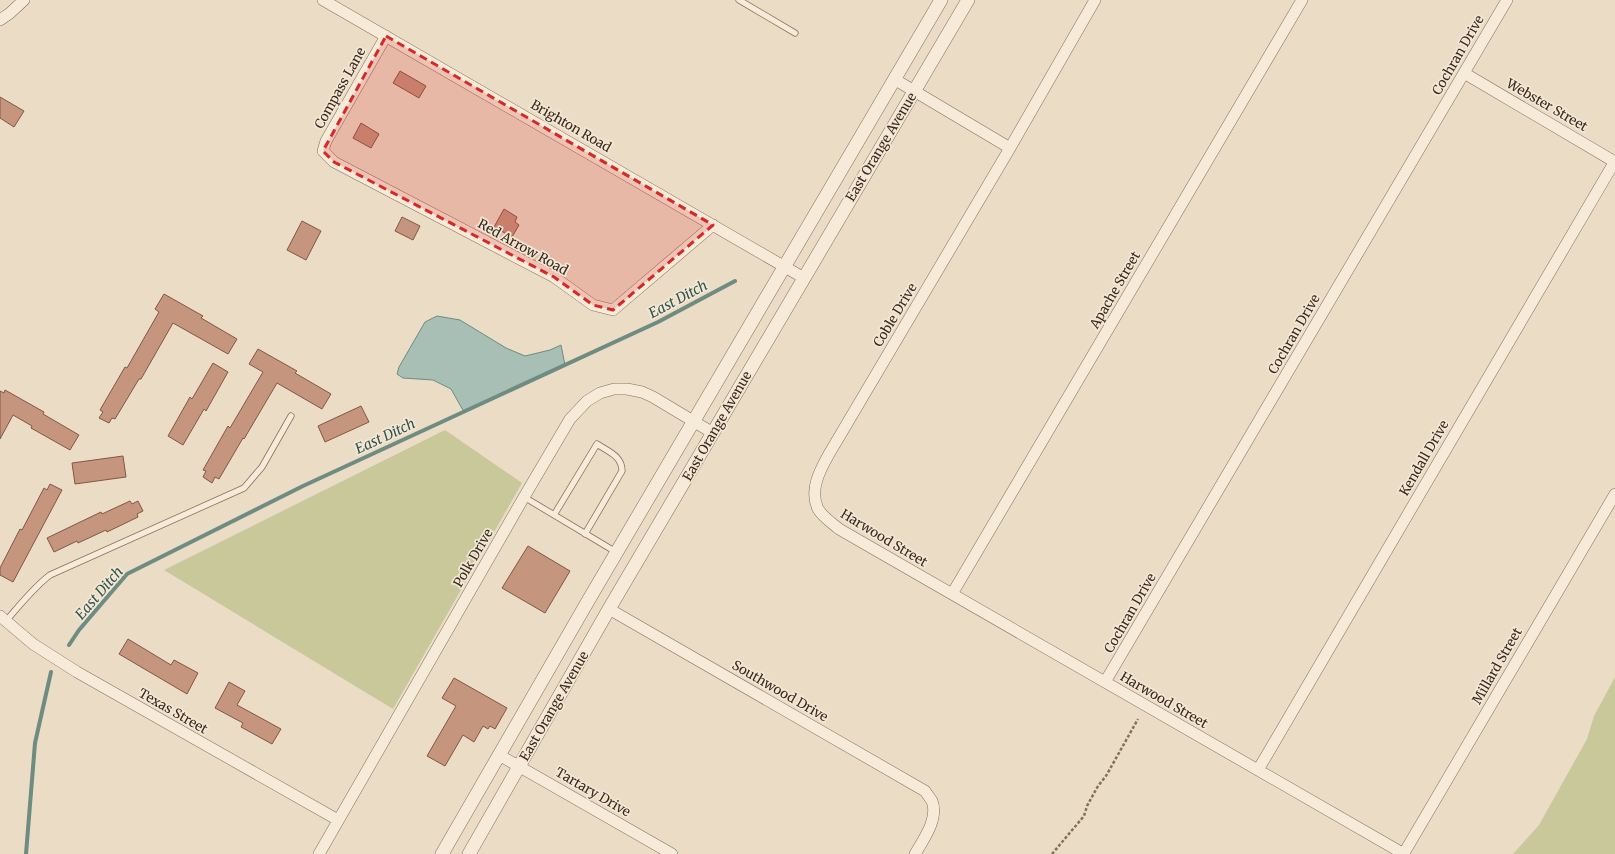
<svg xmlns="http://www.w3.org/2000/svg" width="1615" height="854" viewBox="0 0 1615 854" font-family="Merriweather,serif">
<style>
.green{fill:#c8c89a}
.water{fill:#a7bfb5;stroke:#6e8c82}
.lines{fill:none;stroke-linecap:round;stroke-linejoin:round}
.stream{stroke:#6e8c82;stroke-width:4}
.building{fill:#c6957e;stroke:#825644}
.service-casing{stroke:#856e5d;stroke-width:7}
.minor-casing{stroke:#856e5d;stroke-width:12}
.tertiary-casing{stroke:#856e5d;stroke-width:14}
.path{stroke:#856e5d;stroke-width:2.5;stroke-dasharray:3 2;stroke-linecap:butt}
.service{stroke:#f6ead8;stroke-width:5.5}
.minor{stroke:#f6ead8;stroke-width:11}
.tertiary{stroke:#f6ead8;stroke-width:13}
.marked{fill:#d62828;fill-opacity:0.2;stroke:#d62828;stroke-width:3;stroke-dasharray:8 5;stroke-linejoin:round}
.labels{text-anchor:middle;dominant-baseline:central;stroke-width:3.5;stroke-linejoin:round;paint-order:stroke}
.street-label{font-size:13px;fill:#36281f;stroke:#f3e7d4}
.water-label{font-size:14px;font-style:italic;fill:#30554e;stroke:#f3e7d4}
</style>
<rect width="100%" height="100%" fill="#ebdcc5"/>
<path class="green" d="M445,430L522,483L393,709L164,570Z
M1615,677V854H1513L1539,825L1587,739L1594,716Z"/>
<path class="water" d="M437,316L460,320L506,348L525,356L550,350L561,345L565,365L464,412L451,389L433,380L403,378L397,374L399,367L425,322Z"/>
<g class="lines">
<path class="stream" d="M69,645L79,630L127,574L303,486L658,322L735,281
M26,854L35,743L51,672"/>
</g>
<path class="building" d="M400,71L426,86L419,98L393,83Z
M0,97L24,111L14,127L0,118Z
M361,123L379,134L371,148L353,138Z
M504,209L517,217L515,222L519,225L512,237L494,227Z
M402,217L420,226L413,240L395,231Z
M302,221L321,231L306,260L287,250Z
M164,294L203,316L201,318L237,339L228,354L173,323L141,379H139L115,419L112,418L109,423L99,418L103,412L100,410L125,367L127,368L159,312L155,309Z
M258,349L297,371L295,373L331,394L322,409L277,383L244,439L243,438L219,479L215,477L212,483L203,477L206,471L203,470L228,426L230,428L263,372L249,364Z
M213,363L228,372L206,411L204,409L183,445L168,436L190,397L192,399Z
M5,390L44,412L43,414L79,435L70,450L31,428L32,426L13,415L0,439V391L4,393Z
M361,406L369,422L325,442L318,426Z
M123,456L126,477L75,484L72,463Z
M50,484L62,490L13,582L0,575V568L20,529L22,530L44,488L47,490Z
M130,501L132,504L138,501L143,511L137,514L138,517L107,532L106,530L78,543L77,541L54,552L47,538L101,512L102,514Z
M528,546L570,571L545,613L502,588Z
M128,639L171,665L174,660L198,673L187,694L119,654Z
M454,678L507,708L495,729L490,726L488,729L483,726L474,742L463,735L445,766L427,756L456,706L442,698Z
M229,682L245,691L237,705L281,729L272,744L241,727L243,723L215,708Z"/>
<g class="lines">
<defs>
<path id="service" d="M739,0L795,33
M524,497L616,552
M554,515L597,444C609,452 622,456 622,471L585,534
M6,621C20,605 33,588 50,575L244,488L262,467L291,416"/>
<path id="minor" d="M323,0L804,278
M1095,0L1010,148L829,454C820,470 809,490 818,509C823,517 832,523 839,529L1404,854
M0,20L10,13L24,0
M386,36L326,141L323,151L334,162L554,277L593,305L613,310L713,225
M1464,73L1615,162
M894,79L1010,148
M952,594L1302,0
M609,609L925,791C927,794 930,798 932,801C939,819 923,840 915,854
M0,616L33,644L77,672L338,820
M1105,682L1507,0
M499,755L672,854
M1258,770L1615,161
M1404,853L1615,494
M319,854L524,497L570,419L587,401L600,393L614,389H627L642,392L653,397L713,433"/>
<path id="tertiary" d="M442,854L588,601L941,0
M469,854L609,609L968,0"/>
</defs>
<use href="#service" class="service-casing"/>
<use href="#minor" class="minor-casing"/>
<use href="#tertiary" class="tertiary-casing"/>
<path class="path" d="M1052,854L1084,816L1087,806L1098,786L1106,776L1138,719"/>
<use href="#service" class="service"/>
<use href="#minor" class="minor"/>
<use href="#tertiary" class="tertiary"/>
</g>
<path class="marked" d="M386,36L713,225L613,310L593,305L554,277L334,162L323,151Z"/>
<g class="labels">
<g class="street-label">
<text transform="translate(1458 55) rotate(-60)">Cochran Drive</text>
<text transform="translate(340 88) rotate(-61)">Compass Lane</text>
<text transform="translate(1547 105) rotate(30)">Webster Street</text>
<text transform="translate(571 126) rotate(30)">Brighton Road</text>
<text transform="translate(881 147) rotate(-59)">East Orange Avenue</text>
<text transform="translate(523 247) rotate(29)">Red Arrow Road</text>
<text transform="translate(1115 290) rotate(-60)">Apache Street</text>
<text transform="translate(895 315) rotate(-59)">Coble Drive</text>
<text transform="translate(1294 334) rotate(-60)">Cochran Drive</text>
<text transform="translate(717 426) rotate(-60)">East Orange Avenue</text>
<text transform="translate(1424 458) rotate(-60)">Kendall Drive</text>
<text transform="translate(884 538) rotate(31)">Harwood Street</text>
<text transform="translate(473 558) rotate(-60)">Polk Drive</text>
<text transform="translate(1130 613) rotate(-60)">Cochran Drive</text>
<text transform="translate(1497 666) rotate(-60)">Millard Street</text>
<text transform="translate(780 691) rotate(30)">Southwood Drive</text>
<text transform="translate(1164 700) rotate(30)">Harwood Street</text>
<text transform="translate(554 706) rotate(-60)">East Orange Avenue</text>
<text transform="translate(173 711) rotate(30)">Texas Street</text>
<text transform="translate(593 792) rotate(30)">Tartary Drive</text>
</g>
<g class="water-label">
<text transform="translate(678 299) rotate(-28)">East Ditch</text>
<text transform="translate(385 436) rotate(-25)">East Ditch</text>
<text transform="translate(99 593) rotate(-49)">East Ditch</text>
</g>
</g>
</svg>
